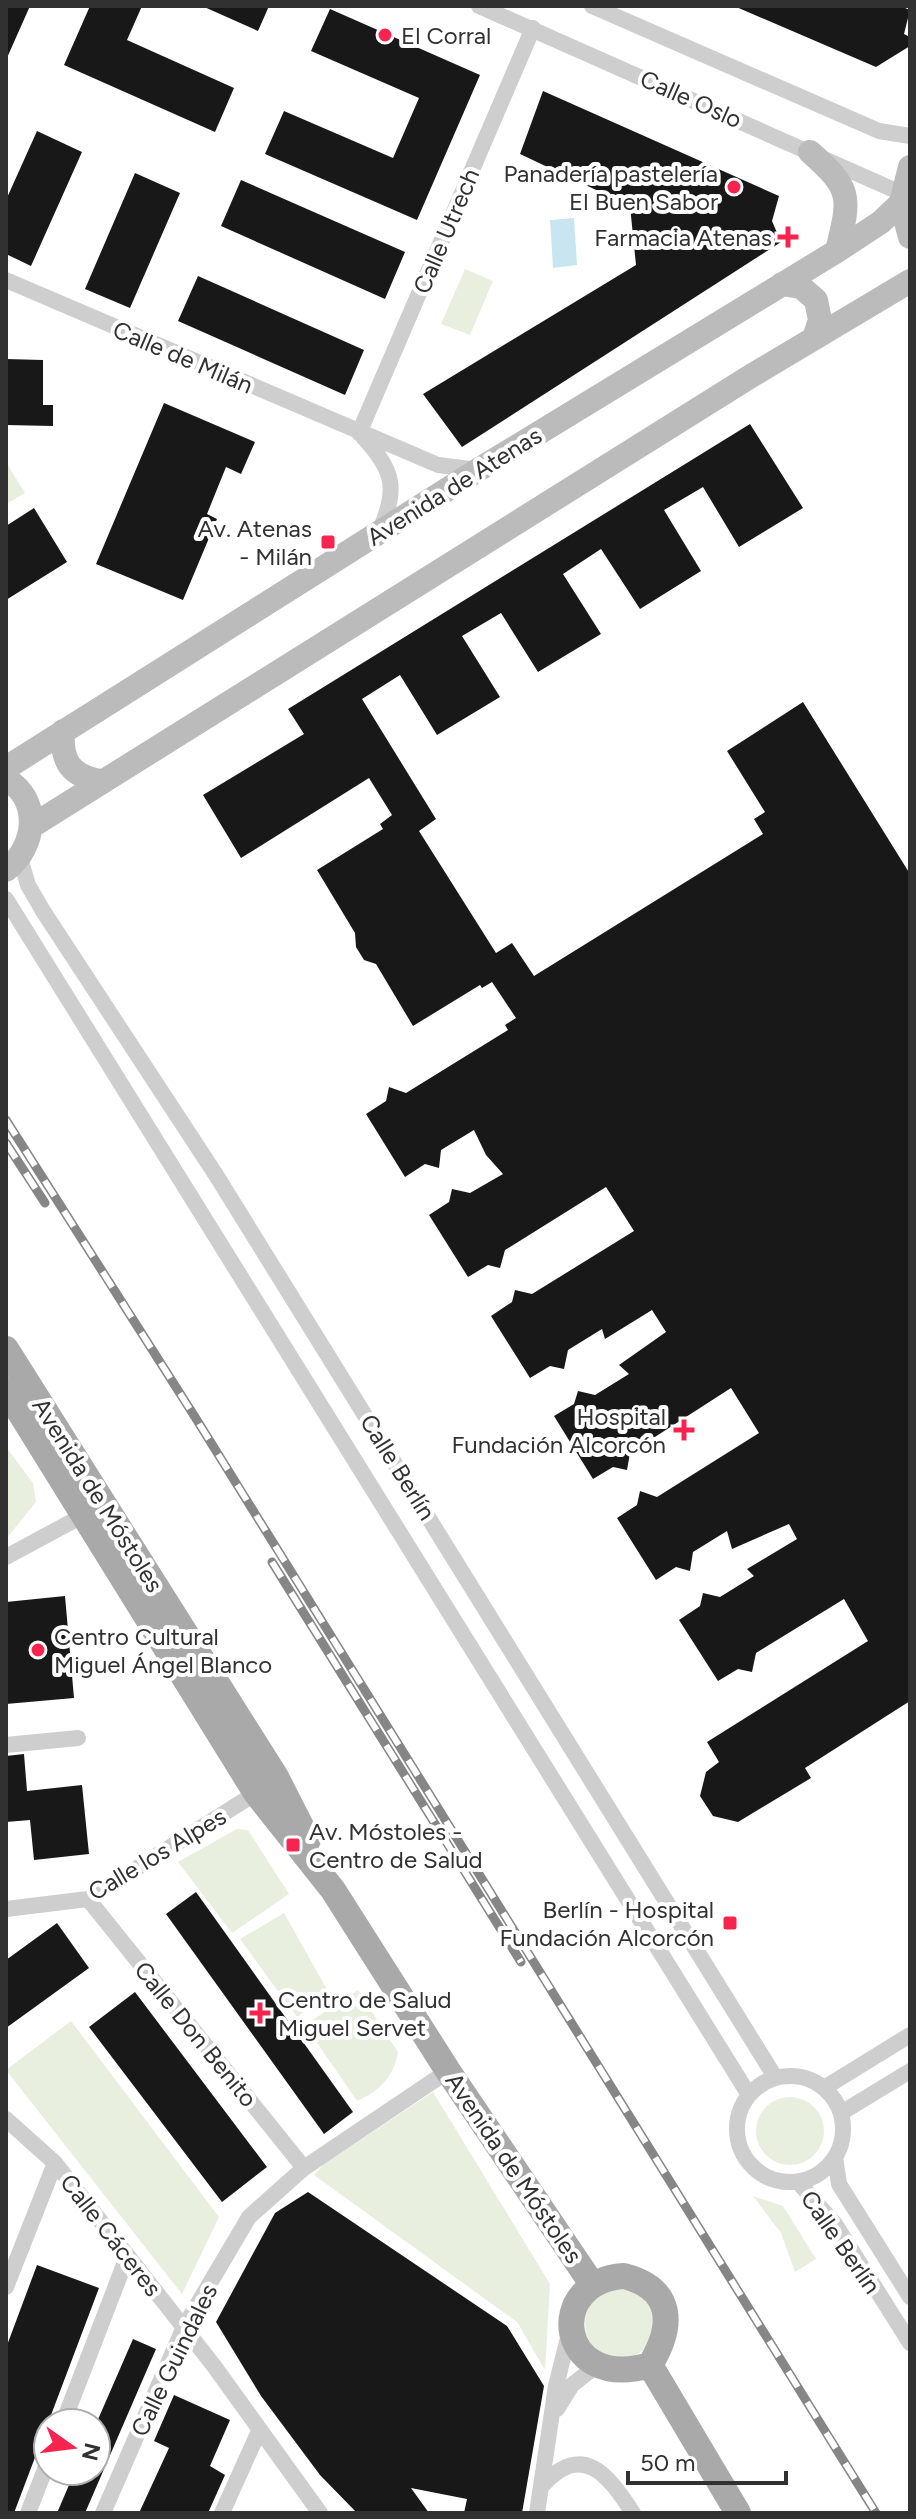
<svg xmlns="http://www.w3.org/2000/svg" width="916" height="2519" viewBox="0 0 916 2519" font-family="Figtree,sans-serif">
<style>
.green{fill:#e9efde}
.water{fill:#c9e6f0}
.building{fill:#181818}
.lines{fill:none;stroke-linecap:round;stroke-linejoin:round}
.street{stroke:#cecece;stroke-width:16}
.secondary{stroke:#bbb;stroke-width:24}
.primary{stroke:#a9a9a9;stroke-width:26}
.rail-casing{stroke:#868686;stroke-width:9}
.rail{stroke:#fff;stroke-width:6;stroke-dasharray:18;stroke-linecap:butt}
.poi-dot{fill:#f7244f;stroke:#fff;stroke-width:3}
.labels{text-anchor:middle;dominant-baseline:central;stroke-width:8;stroke-linejoin:round;paint-order:stroke}
.poi-label{font-size:24px;fill:#313131;stroke:#fff;text-anchor:end}
.street-label{font-size:24px;fill:#313131;stroke:#fff}
</style>
<rect width="100%" height="100%" fill="#fff"/>
<path class="green" d="M465,269L493,281L470,335L441,324Z
M6,462L25,493L6,504Z
M6,1447L33,1483L36,1502L6,1539Z
M237,1829L248,1830L289,1894L232,1933L178,1862Z
M284,1913L329,1993L297,2017L240,1939Z
M358,1990L398,2052C394,2077 379,2091 357,2101L305,2025Z
M71,2021L219,2217L182,2294L6,2070Z
M433,2092L550,2284L545,2370L517,2322L314,2175L323,2165Z
M756 2131a34 34 0 1 1 68 0a34 34 0 1 1-68 0Z
M753,2196L783,2206L816,2259L795,2272L781,2233Z
M585 2324a35 35 0 1 1 70 0a35 35 0 1 1-70 0Z"/>
<path class="water" d="M574,218L577,265L553,268L550,220Z"/>
<path class="building" d="M6,6H30L6,60Z
M90,6H142L127,40L234,88L215,132L64,65Z
M202,6H269L258,31Z
M734,6H900L910,10L904,34L910,37V46L876,67Z
M330,9L480,75L417,220L265,154L284,111L393,158L419,98L311,51Z
M543,91L779,196L772,221L781,242L462,447L423,394L636,265L630,206L520,154Z
M37,131L82,152L31,266L6,254V200Z
M135,173L180,193L130,308L85,289Z
M241,180L405,252L385,299L221,226Z
M198,276L364,350L345,395L178,321Z
M6,359L43,360V405H53V426L6,425Z
M164,403L255,442L241,474L226,467L207,514L217,519L183,600L96,564Z
M750,424L803,508L739,547L703,487L664,510L701,571L640,609L601,549L563,574L601,634L538,672L501,613L462,636L500,697L437,735L400,675L362,699L436,819L419,831L496,953L512,943L534,976L763,834L754,819L765,812L727,751L803,702L910,874V1701L805,1768L811,1778L738,1822L713,1816L700,1796L706,1772L719,1762L707,1742L868,1641L844,1599L756,1653L752,1672L738,1669L718,1681L679,1620L700,1606L703,1593L720,1597L754,1576L747,1569L797,1539L789,1524L732,1549L727,1531L693,1552L690,1571L676,1567L656,1580L617,1518L637,1505L640,1491L657,1497L759,1433L731,1388L630,1453L627,1470L613,1467L593,1479L554,1416L574,1404L578,1391L595,1395L629,1374L619,1365L666,1332L652,1310L605,1339L602,1329L568,1350L564,1369L550,1366L530,1378L491,1316L512,1302L515,1290L532,1294L634,1231L606,1187L505,1250L500,1268L488,1265L468,1277L429,1215L449,1202L452,1189L470,1193L503,1174L486,1155L474,1130L441,1150L439,1168L425,1164L405,1177L366,1114L386,1101L389,1087L406,1093L508,1030L505,1025L516,1018L492,982L482,988L480,985L413,1026L376,964L364,960L356,947L355,933L317,870L383,829L380,824L392,815L369,778L241,858L203,795L304,734L288,709Z
M34,508L67,562L6,600V526Z
M65,1596L74,1698L6,1704V1602Z
M24,1754L27,1791L82,1785L89,1854L34,1860L30,1820L6,1822V1756Z
M196,1892L353,2112L324,2134L166,1914Z
M57,1923L89,1968L6,2028V1960Z
M135,1992L267,2167L222,2202L89,2027Z
M308,2192L507,2326L544,2386L522,2513H464L467,2499L411,2488L429,2513H357L320,2475L261,2396L216,2322L275,2213Z
M37,2265L99,2288L14,2513H6V2348Z
M133,2339L156,2349L85,2513H57L75,2471H96V2424Z
M174,2395L230,2420L210,2466L225,2475L208,2513H139L169,2448L154,2441Z"/>
<g class="lines">
<path class="street" d="M479,6L901,193
M592,6L879,131L910,136
M6,280L438,465L478,470
M359,433L533,28
M363,437C394,470 398,489 380,530
M20,858L28,885L43,911L216,1175L775,2077
M6,899L749,2095
M6,1557L84,1515
M6,1745L78,1738
M88,1899L304,2168
M6,1909L88,1899L256,1793
M737 2129a53 53 0 1 1 106 0a53 53 0 1 1-106 0Z
M824,2088L910,2035
M841,2113L910,2071
M6,2119L55,2163L214,2366L320,2513
M835,2157L839,2184L910,2297
M798,2182L835,2224L910,2343
M6,2287L55,2163
M557,2409L572,2385L596,2366
M63,2423L127,2257
M541,2487C582,2441 607,2473 633,2513
M28,2513L48,2462
M103,2513L184,2327L249,2217L304,2168L448,2071
M222,2513L259,2431
M537,2513L556,2386L570,2330"/>
<path class="secondary" d="M810,152C853,190 850,197 837,251
M910,167L901,203L910,237
M782,284L801,287L816,300L820,320L814,338
M63,731C61,761 70,776 101,781
M6,768L478,470L837,251L881,222L901,203
M6,779C42,800 36,847 6,870
M32,826L751,376L910,281"/>
<path class="primary" d="M6,1349L276,1777L308,1840
M6,1390L256,1793L333,1890L448,2071L592,2284
M624,2276C674,2289 674,2326 650,2365C557,2393 544,2281 624,2276Z
M650,2365L738,2513"/>
<defs>
<path id="rail" d="M6,1120L195,1417L876,2513
M6,1143L45,1203
M272,1562L521,1962"/>
</defs>
<use href="#rail" class="rail-casing"/>
<use href="#rail" class="rail"/>
</g>
<g class="poi-dot">
<circle cx="385" cy="35" r="8"/>
<circle cx="734" cy="187" r="8"/>
<path d="M784 225h8v8h8v8h-8v8h-8v-8h-8v-8h8z"/>
<rect x="320" y="534" width="16" height="16" rx="4"/>
<path d="M680 1418h8v8h8v8h-8v8h-8v-8h-8v-8h8z"/>
<circle cx="38" cy="1650" r="8"/>
<rect x="285" y="1837" width="16" height="16" rx="4"/>
<rect x="722" y="1915" width="16" height="16" rx="4"/>
<path d="M256 2001h8v8h8v8h-8v8h-8v-8h-8v-8h8z"/>
</g>
<g class="labels">
<g class="poi-label">
<text x="401" y="35" text-anchor="start">El Corral</text>
<text x="718" y="173">Panadería pastelería<tspan x="718" dy="28">El Buen Sabor</tspan></text>
<text x="772" y="237">Farmacia Atenas</text>
<text x="312" y="528">Av. Atenas<tspan x="312" dy="28">- Milán</tspan></text>
<text x="666" y="1416">Hospital<tspan x="666" dy="28">Fundación Alcorcón</tspan></text>
<text x="54" y="1636" text-anchor="start">Centro Cultural<tspan x="54" dy="28">Miguel Ángel Blanco</tspan></text>
<text x="309" y="1831" text-anchor="start">Av. Móstoles -<tspan x="309" dy="28">Centro de Salud</tspan></text>
<text x="714" y="1909">Berlín - Hospital<tspan x="714" dy="28">Fundación Alcorcón</tspan></text>
<text x="278" y="1999" text-anchor="start">Centro de Salud<tspan x="278" dy="28">Miguel Servet</tspan></text>
</g>
<g class="street-label">
<text transform="translate(691 99) rotate(24)">Calle Oslo</text>
<text transform="translate(446 231) rotate(-67)">Calle Utrech</text>
<text transform="translate(183 357) rotate(23)">Calle de Milán</text>
<text transform="translate(454 486) rotate(-32)">Avenida de Atenas</text>
<text transform="translate(398 1467) rotate(58)">Calle Berlín</text>
<text transform="translate(98 1495) rotate(58)">Avenida de Móstoles</text>
<text transform="translate(157 1854) rotate(-31)">Calle los Alpes</text>
<text transform="translate(196 2034) rotate(51)">Calle Don Benito</text>
<text transform="translate(514 2168) rotate(56)">Avenida de Móstoles</text>
<text transform="translate(111 2235) rotate(52)">Calle Cáceres</text>
<text transform="translate(841 2242) rotate(55)">Calle Berlín</text>
<text transform="translate(174 2360) rotate(-64)">Calle Guindales</text>
</g>
</g>
<rect width="916" height="2519" fill="none" stroke="#313131" stroke-width="16"/>
<g transform="translate(72 2447) rotate(104)"><circle r="38" fill="#ffffff" stroke="#adadad" stroke-width="2"/>
<path d="M0-6L14 30L0 20L-14 30Z" fill="#f7244f"/>
<text y="-12" font-size="22" font-weight="bold" text-anchor="middle" fill="#313131">N</text>
</g>
<path d="M628 2471v12h158v-12" fill="none" stroke="#313131" stroke-width="4"/>
<text x="640" y="2471" font-size="24" fill="#313131" stroke="#ffffff" stroke-width="6" paint-order="stroke">50 m</text>
</svg>
